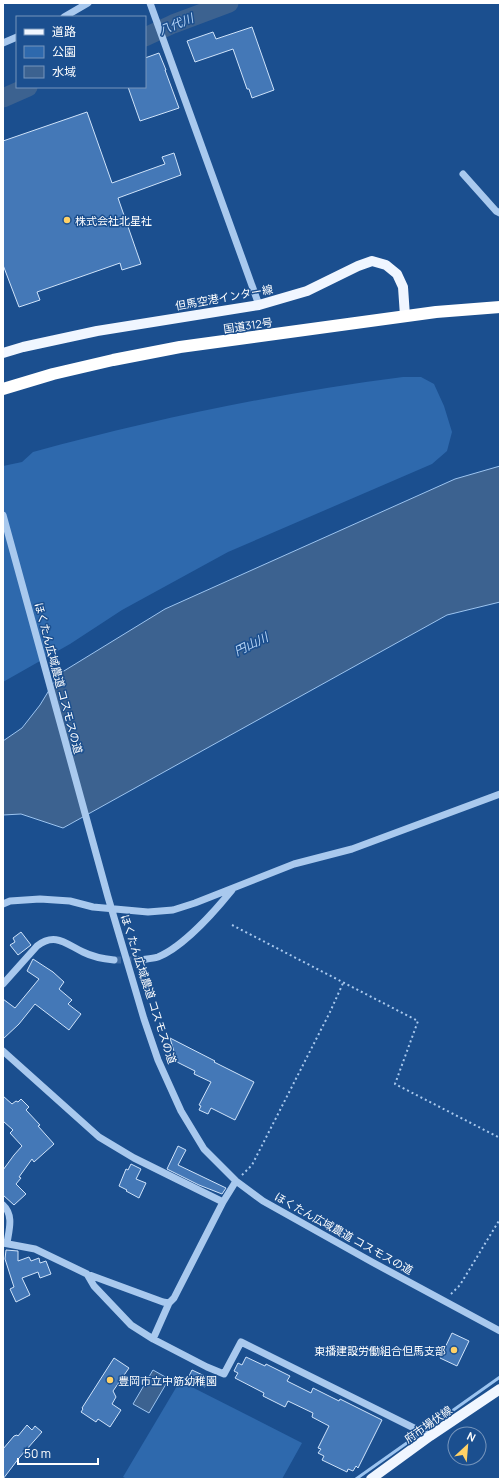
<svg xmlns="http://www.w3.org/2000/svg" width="503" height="1482" viewBox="0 0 503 1482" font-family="Manrope,'Noto Sans JP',sans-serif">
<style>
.green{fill:#2e69ad}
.water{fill:#3c6290;stroke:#9cc4f0}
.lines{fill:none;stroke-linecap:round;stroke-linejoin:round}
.stream{stroke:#9cc4f0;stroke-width:3}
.river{stroke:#3c6290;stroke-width:19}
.building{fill:#4478b7;stroke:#cfe3fa}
.minor-tunnel{stroke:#3d69a0;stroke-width:7;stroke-dasharray:7 3.5;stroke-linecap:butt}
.path{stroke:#a9c9ee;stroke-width:2;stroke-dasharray:2 3;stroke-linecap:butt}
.minor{stroke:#a9c9ee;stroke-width:7}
.major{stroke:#f0f6ff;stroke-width:10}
.highway{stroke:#fff;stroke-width:12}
.poi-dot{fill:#ffd166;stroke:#1b4f8f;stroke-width:1.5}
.labels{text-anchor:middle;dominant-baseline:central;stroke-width:3;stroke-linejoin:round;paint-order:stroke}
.poi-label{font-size:11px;fill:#fff;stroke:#1b4f8f;text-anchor:start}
.street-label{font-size:11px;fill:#fff;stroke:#1b4f8f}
.water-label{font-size:12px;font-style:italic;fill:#b5d3f5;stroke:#1b4f8f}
</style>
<rect width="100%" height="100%" fill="#1b4f8f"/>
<path class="green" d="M403,377H421L434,384L444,406L452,432L447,451L432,464L228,552L122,610L70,644L3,682V466L22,462L33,452C154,419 278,393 403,377Z
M180,1381L302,1443L282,1479H127L123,1477Z"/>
<path class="water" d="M500,466V602L447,615L63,828L21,814L3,815V741L22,728L40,705L59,674L165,609L455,479Z
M153,1370L169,1379L149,1413L133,1404Z"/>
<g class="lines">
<path class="stream" d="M356,1479L500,1377"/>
<path class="river" d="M145,37L173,24L229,3
M3,98L28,87"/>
</g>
<path class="building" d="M252,27L274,90L252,98L249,89H247L233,49L195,62L187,41L213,32L216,39Z
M159,53L166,70H165L179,108L140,121L128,87H145V58Z
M87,112L112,183L165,164L162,157L174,153L181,175L118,198L141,264L122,270L120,263L37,292L40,300L19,307L3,265V141Z
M21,932L31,945L18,955L10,945L15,942L13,938Z
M33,959L53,972L64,982L59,989L72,1000L68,1004L81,1014L69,1030L35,1004L19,1024L3,1039V999L15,1008L39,979L27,971Z
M170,1038L215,1061L214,1062L254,1082L235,1120L211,1108L208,1114L199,1110L201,1106L199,1105L211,1082L194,1074L195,1071L177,1062Z
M3,1096L12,1104L16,1101L18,1102L21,1099L29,1107L26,1110L40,1125L38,1126L54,1144L34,1162L32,1159L19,1177L21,1178L16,1184L26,1194L14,1205L3,1195V1170L14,1155L22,1146L10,1133L13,1130L3,1121Z
M178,1146L186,1150L178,1165L226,1188L222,1194L199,1185L167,1169Z
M131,1164L141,1169L136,1179L146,1183L139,1198L126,1191L127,1190L119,1186L126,1169L128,1170Z
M6,1250L18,1251V1261L29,1257L31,1261L39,1258L40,1263L46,1261L51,1274L40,1278L38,1272L22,1278L30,1295L16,1302L10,1289L14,1287L5,1259Z
M452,1333L469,1341L457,1366L440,1358Z
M246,1357L265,1366L266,1364L290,1376L287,1381L311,1393L313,1388L339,1401L340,1399L382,1420L358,1468L356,1466L353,1471L348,1469L347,1472L322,1460L324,1456L318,1453L321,1449L318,1448L329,1426L312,1417L313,1413L288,1401L285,1407L263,1396L264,1393L235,1378L238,1373L234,1371L238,1363L242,1365Z
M114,1358L129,1368L113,1391L116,1397L112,1404L121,1410L110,1427L98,1419L96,1422L81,1412L83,1409L82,1408Z
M192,1370L209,1378L205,1387L188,1378Z
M27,1425L32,1430L35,1426L42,1432L19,1458L3,1479V1449L14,1436L17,1435L18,1436Z"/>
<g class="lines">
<path class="minor-tunnel" d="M114,960H139"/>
<path class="path" d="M232,925L418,1021L395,1084L500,1138
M242,1175L252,1165L330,1012L344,981
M451,1294L460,1285L500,1219"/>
<path class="minor" d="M150,3L259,305
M64,17L88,3
M3,43L17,37
M463,174L496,211L500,213
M3,515L108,897L144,1019L158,1060L181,1111L204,1149L236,1181L263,1201L372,1262L500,1331
M3,904L10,901L40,899L70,901L93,907L148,912L173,910L195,903L294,864L352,849L500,794
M139,960C145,959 152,959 158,957C183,947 215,911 232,890
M3,984L37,946C55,932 66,944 83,952C93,957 104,959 114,960
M3,1051L99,1137L134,1158L223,1202
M3,1205C14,1215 9,1230 7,1243
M3,1243L35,1249L87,1274L163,1302L169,1303
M87,1274L94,1286L131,1325L153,1339L207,1367L224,1374L241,1342L430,1436
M153,1339L169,1303L174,1298L223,1202L236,1181"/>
<path class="major" d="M3,353L23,347L97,331L259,305L307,291L358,266L372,261L386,265L397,274L403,287L405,316
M371,1479L430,1436L500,1389"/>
<path class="highway" d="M3,389L53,374L113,360L180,347L436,312L500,307"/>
</g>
<g class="poi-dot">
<circle cx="67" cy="220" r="4"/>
<circle cx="454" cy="1350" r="4"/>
<circle cx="110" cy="1380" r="4"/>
</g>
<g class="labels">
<g class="poi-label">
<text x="75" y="220">株式会社北星社</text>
<text x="446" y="1350" text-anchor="end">東播建設労働組合但馬支部</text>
<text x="118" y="1380">豊岡市立中筋幼稚園</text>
</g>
<g class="street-label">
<text transform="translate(224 297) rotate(-10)">但馬空港インター線</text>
<text transform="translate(248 325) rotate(-8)">国道312号</text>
<text transform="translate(59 678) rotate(75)">ほくたん広域農道 コスモスの道</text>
<text transform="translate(149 989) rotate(72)">ほくたん広域農道 コスモスの道</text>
<text transform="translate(344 1233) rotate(29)">ほくたん広域農道 コスモスの道</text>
<text transform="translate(428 1424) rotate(-35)">府市場伏線</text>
</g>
<g class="water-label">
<text transform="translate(176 24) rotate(-22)">八代川</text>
<text transform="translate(251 644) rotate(-26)">円山川</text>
</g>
</g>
<rect width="503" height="1482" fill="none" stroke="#ffffff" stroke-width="8"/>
<rect x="16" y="16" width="130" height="72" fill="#1b4f8f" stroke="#7695bc"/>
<rect x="24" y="29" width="20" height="6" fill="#f0f6ff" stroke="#7695bc"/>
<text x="52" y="36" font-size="12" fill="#ffffff">道路</text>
<rect x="24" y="46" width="20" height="12" fill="#2e69ad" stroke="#7695bc"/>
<text x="52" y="56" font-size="12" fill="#ffffff">公園</text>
<rect x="24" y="66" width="20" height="12" fill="#3c6290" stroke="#7695bc"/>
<text x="52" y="76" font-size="12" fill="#ffffff">水域</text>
<g transform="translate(467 1446) rotate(26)"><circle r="19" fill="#1b4f8f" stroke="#7695bc"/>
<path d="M0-3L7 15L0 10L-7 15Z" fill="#ffd166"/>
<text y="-6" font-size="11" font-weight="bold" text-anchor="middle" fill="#ffffff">N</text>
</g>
<path d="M18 1458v6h80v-6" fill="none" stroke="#ffffff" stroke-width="2"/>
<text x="24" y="1458" font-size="12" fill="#ffffff" stroke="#1b4f8f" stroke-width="3" paint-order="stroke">50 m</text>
</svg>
